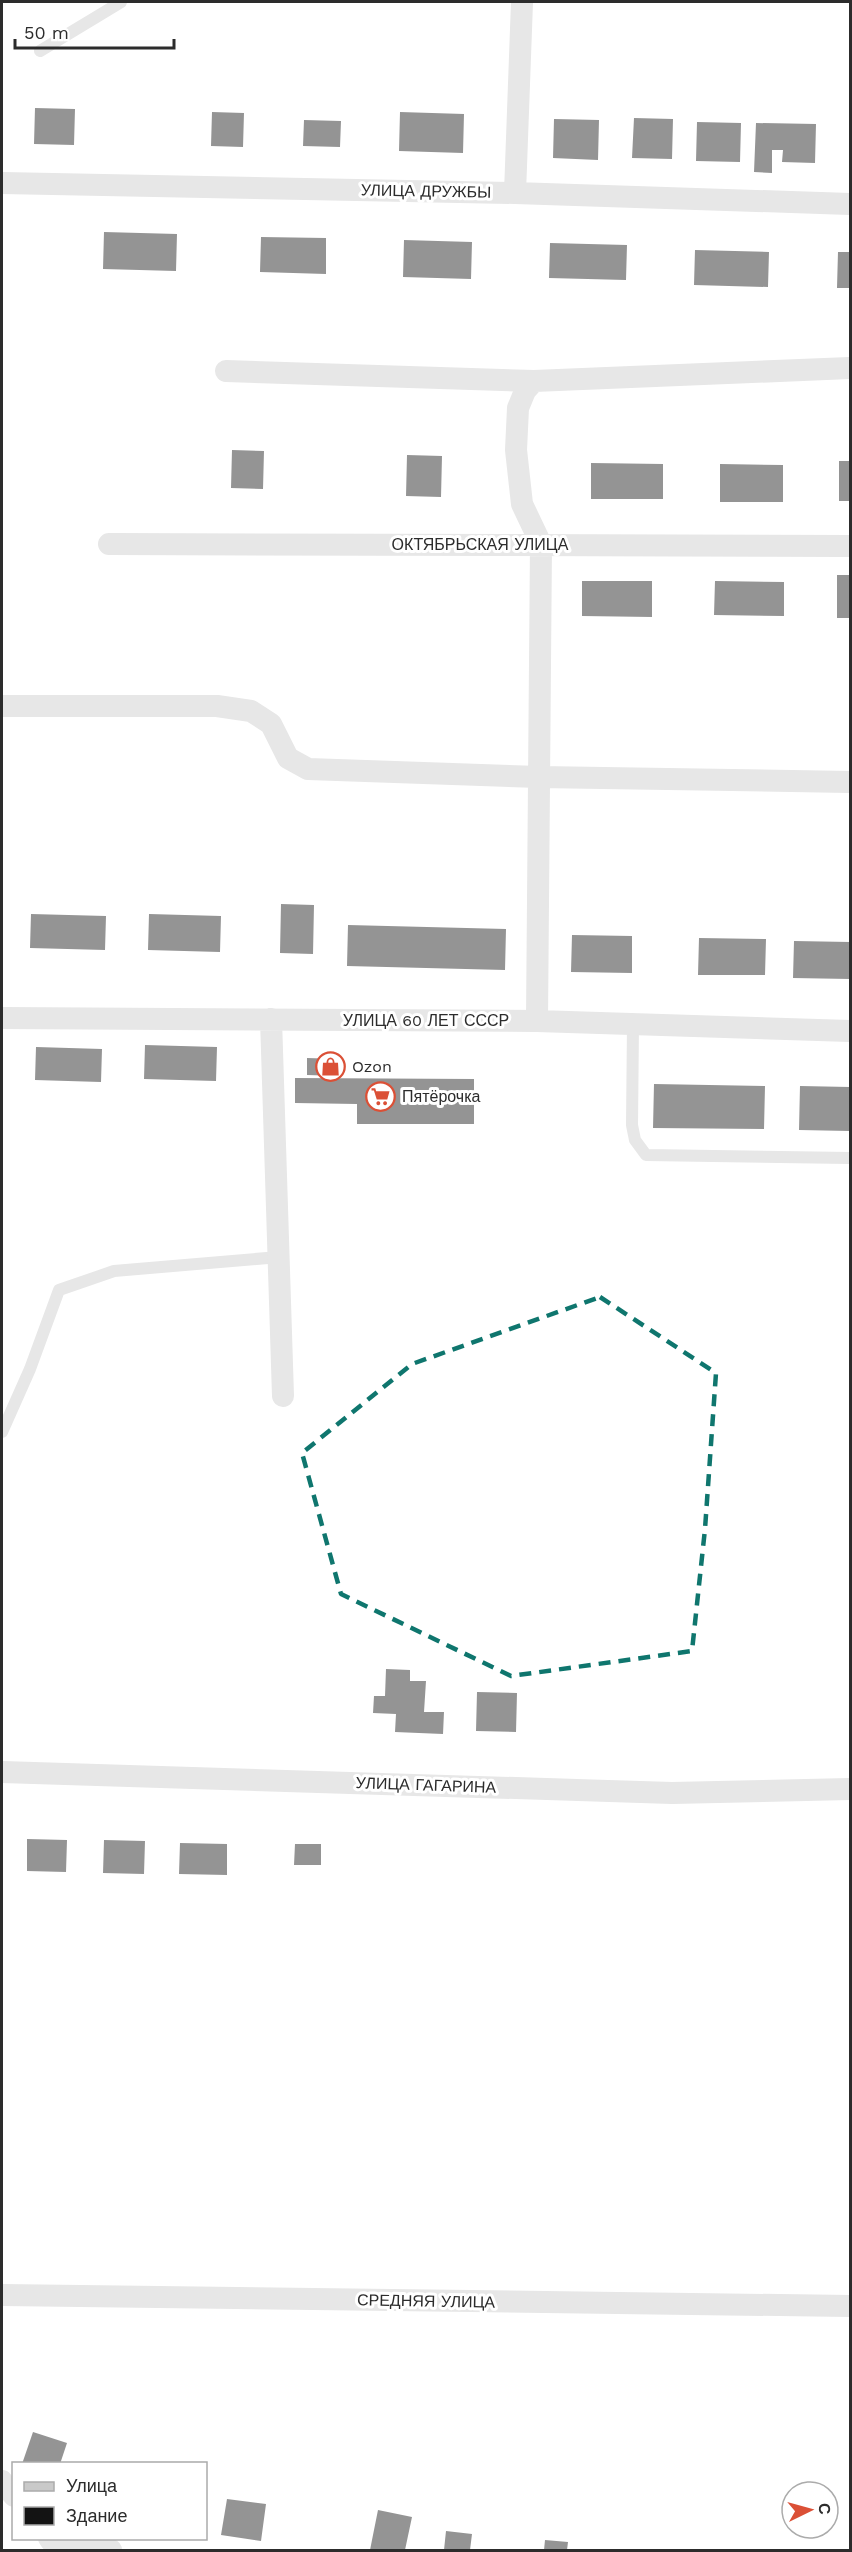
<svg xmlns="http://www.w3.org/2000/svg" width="852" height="2552" viewBox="0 0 852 2552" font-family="'Work Sans',sans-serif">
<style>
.building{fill:#131313}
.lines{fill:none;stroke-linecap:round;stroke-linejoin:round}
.lane{stroke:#c9c9c9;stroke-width:12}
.street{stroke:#c9c9c9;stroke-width:22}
.marked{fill:none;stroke:#0f766e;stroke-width:4.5;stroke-dasharray:12 8;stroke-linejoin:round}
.labels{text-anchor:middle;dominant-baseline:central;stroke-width:6;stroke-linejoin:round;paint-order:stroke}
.street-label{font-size:16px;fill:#2c2c2c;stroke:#fff}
.poi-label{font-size:16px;fill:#2c2c2c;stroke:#fff;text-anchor:start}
</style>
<rect width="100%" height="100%" fill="#fff"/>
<path class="building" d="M35,108L75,109L74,145L34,144Z
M212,112L244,113L243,147L211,146Z
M400,112L464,114L463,153L399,151Z
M634,118L673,119L672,159L632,158Z
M554,119L599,120L598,160L553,158Z
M304,120L341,121L340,147L303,146Z
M697,122L741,123L740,162L696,161Z
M756,123L816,124L815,163L782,162L783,150H772V173L754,172Z
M104,232L177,234L176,271L103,269Z
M261,237L326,238V274L260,272Z
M404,240L472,242L471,279L403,277Z
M550,243L627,245L626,280L549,278Z
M695,250L769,252L768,287L694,285Z
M838,252H850V288H837Z
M232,450L264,451L263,489L231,488Z
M407,455L442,456L441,497L406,496Z
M839,461H850V501H839Z
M591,463L663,464V499H591Z
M720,464L783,465V502H720Z
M837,575H850V618H837Z
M582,581H652V617L582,616Z
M715,581L784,582V616L714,615Z
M281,904L314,905L313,954L280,953Z
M31,914L106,916L105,950L30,948Z
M149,914L221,916L220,952L148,950Z
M348,925L506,929L505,970L347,966Z
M572,935L632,936V973L571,972Z
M699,938L766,939L765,975H698Z
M794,941L850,942V979L793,978Z
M145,1045L217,1047L216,1081L144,1079Z
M36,1047L102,1049L101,1082L35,1080Z
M307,1058L339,1059V1076L307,1075Z
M295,1078L474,1079V1124H357V1104L295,1103Z
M654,1084L765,1086L764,1129L653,1128Z
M800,1086L850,1087V1131L799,1130Z
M386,1669L410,1670V1681H426L424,1712H444L443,1734L395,1732L396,1714L373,1713L374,1696H385Z
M477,1692L517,1693L516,1732L476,1731Z
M27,1839L67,1840L66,1872L27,1871Z
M104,1840L145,1841L144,1874L103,1873Z
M180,1843L227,1844V1875L179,1874Z
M295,1844H321V1865H294Z
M33,2432L67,2443L60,2464H22Z
M227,2499L266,2504L261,2541L221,2535Z
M378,2510L412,2517L405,2550H370Z
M446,2531L472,2534L470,2550H444Z
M545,2540L568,2542L567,2550H544Z"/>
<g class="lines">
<path class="lane" d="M40,51L121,2
M633,1024L632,1125L635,1140L646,1155L850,1158
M2,1432L30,1369L59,1290L114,1271L279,1257"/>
<path class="street" d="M2,183L515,193L850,204
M515,193L522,2
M226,371L534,381
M109,544L850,546
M2,706H217L251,711L271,724L288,758L308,769L539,777L850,782
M2,1018L537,1021L850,1031
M271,1019L283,1396
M537,1021L541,544L522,504L516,450L518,408L525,391L534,381L850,368
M2,1772L672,1793L850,1789
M2,2295L850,2306
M2,2481L14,2496
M49,2538L51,2541L111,2550"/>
</g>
<path d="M0 0H852V2552H0ZM600,1297L716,1373L705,1529L692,1651L511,1676L341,1594L302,1453L412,1364Z" fill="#fff" fill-opacity=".55" fill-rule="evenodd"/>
<path class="marked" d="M600,1297L716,1373L705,1529L692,1651L511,1676L341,1594L302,1453L412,1364Z"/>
<defs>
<symbol id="shop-ring" viewBox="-11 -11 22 22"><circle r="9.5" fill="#fff" stroke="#db5036" stroke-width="1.5"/><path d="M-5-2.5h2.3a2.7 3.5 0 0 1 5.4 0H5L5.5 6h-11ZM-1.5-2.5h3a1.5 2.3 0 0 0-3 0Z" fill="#db5036"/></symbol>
<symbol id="supermarket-ring" viewBox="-11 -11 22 22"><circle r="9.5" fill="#fff" stroke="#db5036" stroke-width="1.5"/><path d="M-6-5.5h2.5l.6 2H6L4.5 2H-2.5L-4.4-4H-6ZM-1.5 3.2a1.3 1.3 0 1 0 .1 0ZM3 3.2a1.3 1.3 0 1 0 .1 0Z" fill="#db5036"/></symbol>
</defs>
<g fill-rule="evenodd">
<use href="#shop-ring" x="314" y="1050" width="33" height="33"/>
<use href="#supermarket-ring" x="364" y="1080" width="33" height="33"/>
</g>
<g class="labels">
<g class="street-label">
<text transform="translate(426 191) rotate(1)">УЛИЦА ДРУЖБЫ</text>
<text x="480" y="544">ОКТЯБРЬСКАЯ УЛИЦА</text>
<text x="426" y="1020">УЛИЦА 60 ЛЕТ СССР</text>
<text transform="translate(426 1785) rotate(2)">УЛИЦА ГАГАРИНА</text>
<text transform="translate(426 2301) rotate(1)">СРЕДНЯЯ УЛИЦА</text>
</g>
<g class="poi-label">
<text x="352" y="1066">Ozon</text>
<text x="402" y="1096">Пятёрочка</text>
</g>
</g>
<rect width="852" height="2552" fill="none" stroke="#2c2c2c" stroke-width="6"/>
<rect x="12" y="2462" width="195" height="78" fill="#ffffff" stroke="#ababab" stroke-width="1.5"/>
<rect x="24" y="2482" width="30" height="9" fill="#c9c9c9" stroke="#ababab" stroke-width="1.5"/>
<text x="66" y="2492" font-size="18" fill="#2c2c2c">Улица</text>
<rect x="24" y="2507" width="30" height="18" fill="#131313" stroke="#ababab" stroke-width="1.5"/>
<text x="66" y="2522" font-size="18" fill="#2c2c2c">Здание</text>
<g transform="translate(810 2510) rotate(85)"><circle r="28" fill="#ffffff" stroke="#ababab" stroke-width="1.5"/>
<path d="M0-4.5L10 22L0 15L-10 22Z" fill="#db5036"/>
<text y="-9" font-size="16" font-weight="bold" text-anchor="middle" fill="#2c2c2c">С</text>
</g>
<path d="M15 39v9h159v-9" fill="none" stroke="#2c2c2c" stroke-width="3"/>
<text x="24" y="39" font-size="18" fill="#2c2c2c" stroke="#ffffff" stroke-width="4.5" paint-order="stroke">50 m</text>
</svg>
